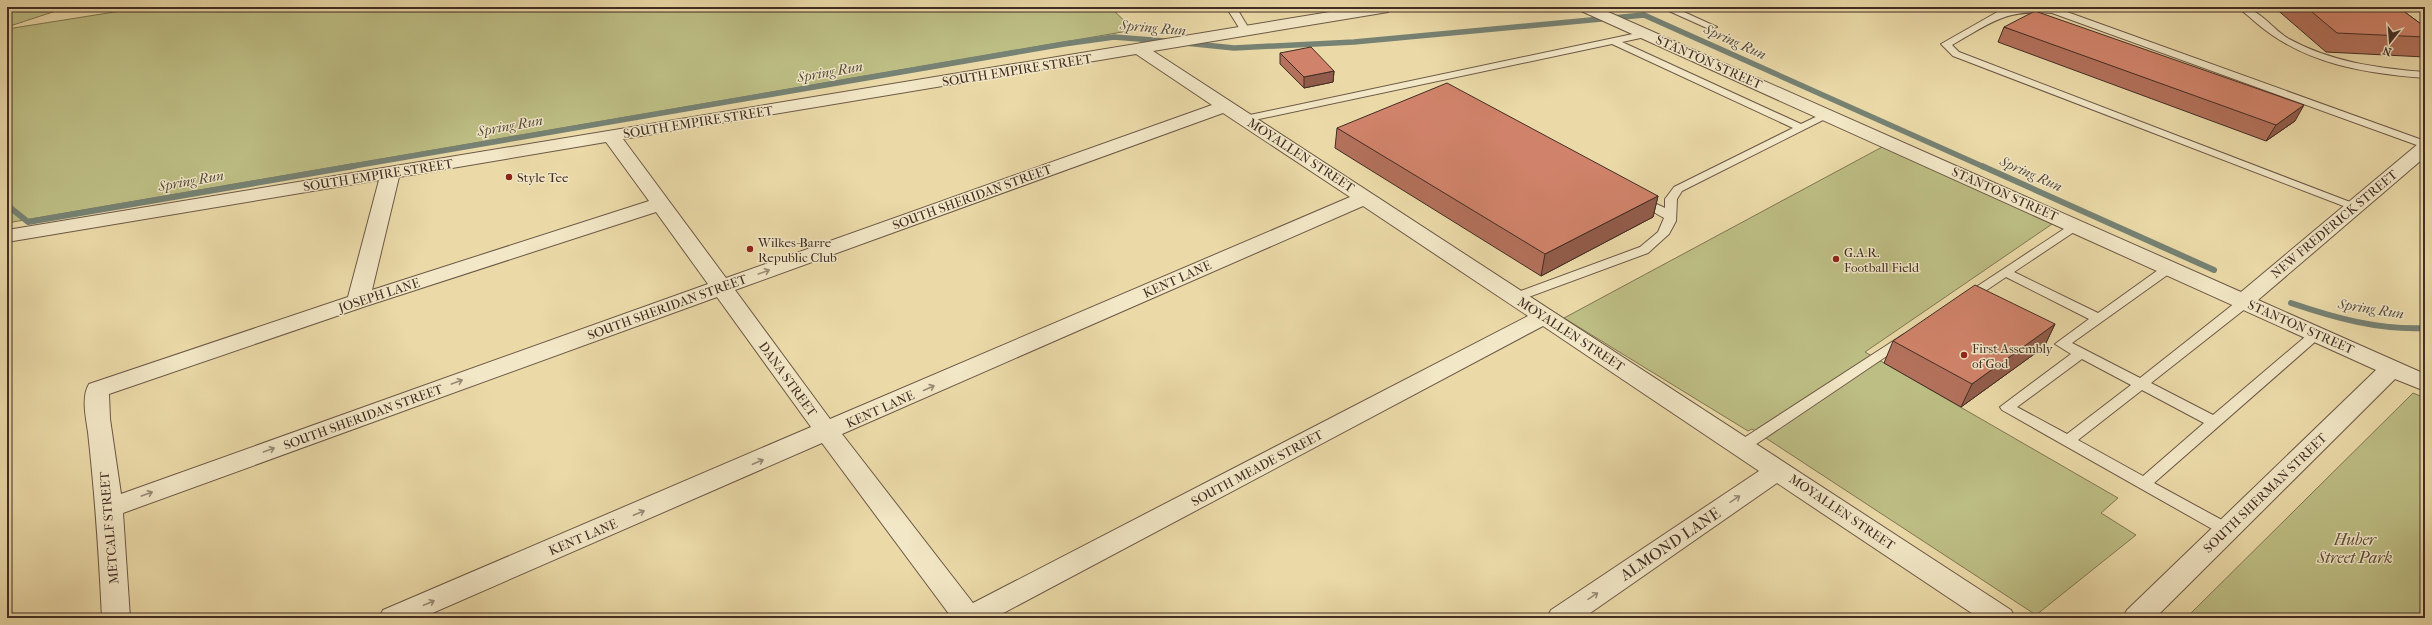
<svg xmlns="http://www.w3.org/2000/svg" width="2432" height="625" viewBox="0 0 2432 625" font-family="'IM FELL French Canon',serif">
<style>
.green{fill:#bdbe84;stroke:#807654}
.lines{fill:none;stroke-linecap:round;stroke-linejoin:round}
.stream-far1{stroke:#768274;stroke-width:5.5}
.stream{stroke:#768274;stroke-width:6}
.service-casing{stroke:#6c5846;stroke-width:2}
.minor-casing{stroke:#6c5846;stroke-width:2}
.service{fill:#f2e7c6;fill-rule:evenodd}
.minor{fill:#f2e7c6;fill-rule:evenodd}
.wall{fill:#b3715b;stroke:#422d25}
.shaded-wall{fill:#925c4a;stroke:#422d25}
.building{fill:#d0836a;stroke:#422d25}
.oneway{stroke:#9a8a76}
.poi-dot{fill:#8f2418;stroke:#f2e7c6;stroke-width:1.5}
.labels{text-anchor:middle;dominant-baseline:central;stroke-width:3;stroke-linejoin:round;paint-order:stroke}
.street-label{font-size:13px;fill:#422d25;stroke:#f2e7c6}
.poi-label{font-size:13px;fill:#422d25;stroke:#f2e7c6;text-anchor:start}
.water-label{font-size:14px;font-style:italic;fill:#53493f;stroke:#f2e7c6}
.near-park-label{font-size:16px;font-style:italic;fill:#5b4a38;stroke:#f2e7c6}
.near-street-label{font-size:16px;fill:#422d25;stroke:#f2e7c6}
</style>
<rect width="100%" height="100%" fill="#ebdaa8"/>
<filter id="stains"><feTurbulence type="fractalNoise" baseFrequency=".005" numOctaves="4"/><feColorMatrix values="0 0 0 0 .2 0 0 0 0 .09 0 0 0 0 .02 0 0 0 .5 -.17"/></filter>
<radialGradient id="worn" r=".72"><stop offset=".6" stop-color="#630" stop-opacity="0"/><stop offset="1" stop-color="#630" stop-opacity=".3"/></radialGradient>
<path class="green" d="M7,7H68L7,27Z
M146,7H1110L1134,30L7,223V29Z
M1884,146L2055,222L1865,352L2118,498L2101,513L2136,535L2036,615L1752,429L1748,431L1564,318Z
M2413,393L2425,398V618H2186Z"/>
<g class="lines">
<path class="stream-far1" d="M1185,43L1234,48L1354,42L1644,15L1984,167
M348,167L1064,44L1114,37L1165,41"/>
<path class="stream" d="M1982,166L2214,270
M7,205L28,222L354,166
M2291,303C2335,318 2378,330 2425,328"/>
<defs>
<path id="service" d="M1226,7H1236L1251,32L1249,34H1243Z
M1660,7H1673L1717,27L1709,29Z
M2019,7L2056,8L2425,141V148L2052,13C2005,9 1991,23 1952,45L1959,52L2358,205L2360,207L2354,210L1953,56L1941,44L1999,11Z
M2238,7C2259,7 2272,29 2289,39C2331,62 2377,68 2425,72V78C2363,73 2303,64 2254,21C2249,16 2243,12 2238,7Z
M1647,31L1652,34L1650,36L1622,42L1801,124L1824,113H1832L1833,115L1682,191L1677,199L1676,221L1669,234L1648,253L1515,302L1509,298L1510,295L1640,247L1658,232L1664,218L1636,202L1634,200L1636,198H1644L1665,208V199L1674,187L1793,128L1612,44L1245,122L1240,119L1245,116Z
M2076,221L2082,225L2080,228L2014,272L2098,313L2165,265H2173L2175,268L2173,271L2072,343L2140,378L2240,299H2250L2251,302L2250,305L2151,383L2213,415L2312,331L2317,330L2324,334L2154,483L2233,526L2235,530L2233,534L2227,536L2221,534L2002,410L2000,407L2071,354L2055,344L2089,319L2006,277L1972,300L1967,301L1961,297ZM2082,359L2131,385L2067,434L2017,407ZM2142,390L2204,423L2143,476L2078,440Z
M1904,334L1911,338L1909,341L1746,451H1736L1734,447L1736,443Z"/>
<path id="minor" d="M1360,7H1396L1388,12L1153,51L2011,610L2015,618H1979L1777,483L1583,618H1547L1551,610L1759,471L1543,326L994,618H952L822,443L421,618H379L383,610L811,427L717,297L123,513L130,618H102C99,555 95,495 88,432C86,418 81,397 89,384L348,297L379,180L7,242V230ZM1136,54L1212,105L726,278L623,139ZM1223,113L1350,197L830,419L735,290ZM606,142L649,201L372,290L399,177ZM1363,206L1528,316L973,603L842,434ZM656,212L708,284L121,494L110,419L109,394L366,306Z
M1576,7H1597L2241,292L2418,144L2425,142V157L2258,300L2425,374V391L2395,379L2155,618H2123L2127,610L2376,370L1579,10Z"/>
</defs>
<use href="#service" class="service-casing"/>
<use href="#minor" class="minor-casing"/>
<use href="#service" class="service"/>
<use href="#minor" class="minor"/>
</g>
<path class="wall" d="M2274,7H2398L2425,27V57L2326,52Z
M2004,27L2295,121L2266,141L1998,42Z
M1280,53L1334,71L1333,82L1304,88L1280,64Z
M1337,128L1658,196L1653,217L1541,276L1335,148Z
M2055,324L2044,347L1961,407L1884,363L1893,341Z"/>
<path class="shaded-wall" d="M1334,71L1333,82L1304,88V77Z
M2304,105L2295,121L2266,141L2276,125Z
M1658,196L1653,217L1541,276L1545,254Z
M2055,324L2044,347L1961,407L1972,384Z"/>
<path class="building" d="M2306,7H2398L2425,27V37L2337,33Z
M2035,11L2304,105L2276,125L2004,27Z
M1311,47L1334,71L1304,77L1280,53Z
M1447,83L1658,196L1545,254L1337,128Z
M1975,285L2055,324L1972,384L1893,341Z"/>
<defs><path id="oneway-shaft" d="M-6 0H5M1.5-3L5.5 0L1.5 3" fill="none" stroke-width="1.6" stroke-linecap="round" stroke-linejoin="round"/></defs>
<g class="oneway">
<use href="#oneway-shaft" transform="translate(764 272) rotate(-20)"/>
<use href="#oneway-shaft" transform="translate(457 382) rotate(-20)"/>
<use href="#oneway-shaft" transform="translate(929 388) rotate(-24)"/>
<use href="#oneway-shaft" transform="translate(269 450) rotate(-20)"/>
<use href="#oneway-shaft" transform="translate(758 462) rotate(-23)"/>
<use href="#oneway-shaft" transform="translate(147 494) rotate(-20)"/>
<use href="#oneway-shaft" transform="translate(1735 499) rotate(-34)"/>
<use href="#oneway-shaft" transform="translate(639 513) rotate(-23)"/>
<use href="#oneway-shaft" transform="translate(1593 596) rotate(-34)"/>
<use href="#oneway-shaft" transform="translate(429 603) rotate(-23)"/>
</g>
<g class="poi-dot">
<circle cx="509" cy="177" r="4"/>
<circle cx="750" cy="249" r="4"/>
<circle cx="1836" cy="259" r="4"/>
<circle cx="1964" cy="355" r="4"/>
</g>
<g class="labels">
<g class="street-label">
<text transform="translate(1709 62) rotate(24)">STANTON STREET</text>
<text transform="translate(1017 70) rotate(-9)">SOUTH EMPIRE STREET</text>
<text transform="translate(698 122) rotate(-9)">SOUTH EMPIRE STREET</text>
<text transform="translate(1301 155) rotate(33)">MOYALLEN STREET</text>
<text transform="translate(378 175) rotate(-9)">SOUTH EMPIRE STREET</text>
<text transform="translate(2005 194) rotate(24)">STANTON STREET</text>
<text transform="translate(972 197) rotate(-20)">SOUTH SHERIDAN STREET</text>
<text transform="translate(2334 224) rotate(-40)">NEW FREDERICK STREET</text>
<text transform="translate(1177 279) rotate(-24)">KENT LANE</text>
<text transform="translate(379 295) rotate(-18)">JOSEPH LANE</text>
<text transform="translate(667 307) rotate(-20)">SOUTH SHERIDAN STREET</text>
<text transform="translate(2301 327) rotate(24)">STANTON STREET</text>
<text transform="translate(1571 334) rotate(33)">MOYALLEN STREET</text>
<text transform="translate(788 379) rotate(54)">DANA STREET</text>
<text transform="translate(880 409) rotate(-24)">KENT LANE</text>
<text transform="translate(363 417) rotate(-20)">SOUTH SHERIDAN STREET</text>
<text transform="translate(1257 468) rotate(-28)">SOUTH MEADE STREET</text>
<text transform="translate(2265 493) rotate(-44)">SOUTH SHERMAN STREET</text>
<text transform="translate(1842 512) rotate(34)">MOYALLEN STREET</text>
<text transform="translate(109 528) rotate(-95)">METCALF STREET</text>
<text transform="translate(583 537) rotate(-23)">KENT LANE</text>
</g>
<g class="poi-label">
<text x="517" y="177">Style Tee</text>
<text x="758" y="242">Wilkes-Barre<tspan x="758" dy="15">Republic Club</tspan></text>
<text x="1844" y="252">G.A.R.<tspan x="1844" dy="15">Football Field</tspan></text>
<text x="1972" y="348">First Assembly<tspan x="1972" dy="15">of God</tspan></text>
</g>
<g class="water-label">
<text transform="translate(1153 28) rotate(5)">Spring Run</text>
<text transform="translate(1735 42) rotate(24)">Spring Run</text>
<text transform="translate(830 72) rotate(-10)">Spring Run</text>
<text transform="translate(510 126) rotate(-10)">Spring Run</text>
<text transform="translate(2031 174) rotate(24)">Spring Run</text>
<text transform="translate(191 181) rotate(-10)">Spring Run</text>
<text transform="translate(2371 309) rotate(9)">Spring Run</text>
</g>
<g class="near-park-label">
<text x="2355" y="539">Huber<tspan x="2355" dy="18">Street Park</tspan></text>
</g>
<g class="near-street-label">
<text transform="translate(1670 544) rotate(-34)">ALMOND LANE</text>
</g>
</g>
<rect width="2432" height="625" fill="none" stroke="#ebdaa8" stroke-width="24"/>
<rect x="8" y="8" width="2416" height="609" fill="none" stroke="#422d25" stroke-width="2"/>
<rect x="12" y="12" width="2408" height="601" fill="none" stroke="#422d25"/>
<g transform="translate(2390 42) rotate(197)" stroke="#f2e7c6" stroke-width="3" paint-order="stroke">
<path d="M0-3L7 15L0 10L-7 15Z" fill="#422d25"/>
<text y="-6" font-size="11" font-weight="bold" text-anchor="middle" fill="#422d25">N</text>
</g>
<rect width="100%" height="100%" filter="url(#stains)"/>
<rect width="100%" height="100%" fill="url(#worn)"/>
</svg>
